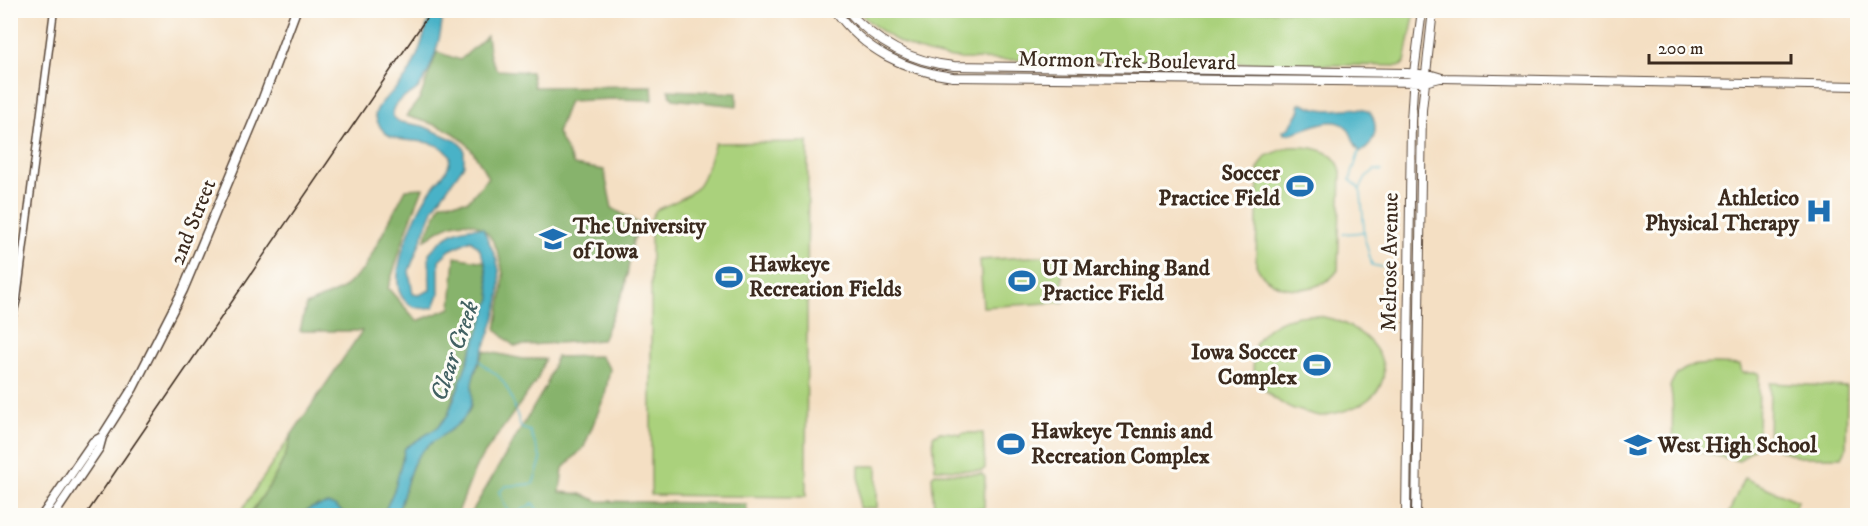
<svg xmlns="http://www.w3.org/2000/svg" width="1868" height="526" viewBox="0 0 1868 526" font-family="'IM FELL DW Pica',serif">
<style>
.green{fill:#aad17c;stroke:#727e4d;stroke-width:1.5}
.forest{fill:#87b36c;stroke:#616e45;stroke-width:1.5}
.water{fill:#49b2c7;stroke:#426e72;stroke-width:1.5}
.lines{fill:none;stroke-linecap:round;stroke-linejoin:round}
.stream{stroke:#49b2c7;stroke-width:1.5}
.tertiary-casing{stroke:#574537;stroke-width:9}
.secondary-casing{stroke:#574537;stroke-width:10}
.primary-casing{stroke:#574537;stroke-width:11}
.tertiary{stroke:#fff;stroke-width:6}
.secondary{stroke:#fff;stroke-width:8}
.primary{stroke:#fff;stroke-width:8}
.rail{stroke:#3b2a1e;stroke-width:1.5}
.labels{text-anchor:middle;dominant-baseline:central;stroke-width:6;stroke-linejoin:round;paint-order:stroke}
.street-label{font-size:22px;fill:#3b2a1e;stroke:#fdfcf7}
.poi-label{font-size:22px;font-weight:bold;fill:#3b2a1e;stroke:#fdfcf7;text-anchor:start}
.water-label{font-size:24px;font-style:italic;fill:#416062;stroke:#fdfcf7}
</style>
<rect width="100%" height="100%" fill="#fdfcf7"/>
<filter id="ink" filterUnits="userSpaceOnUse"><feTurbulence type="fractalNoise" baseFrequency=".0167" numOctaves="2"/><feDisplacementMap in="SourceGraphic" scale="12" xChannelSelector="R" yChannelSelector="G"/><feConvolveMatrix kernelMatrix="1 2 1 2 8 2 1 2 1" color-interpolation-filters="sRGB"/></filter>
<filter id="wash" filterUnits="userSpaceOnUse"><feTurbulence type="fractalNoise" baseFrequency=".008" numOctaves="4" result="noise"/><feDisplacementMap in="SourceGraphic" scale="24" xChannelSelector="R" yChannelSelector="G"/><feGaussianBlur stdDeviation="1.35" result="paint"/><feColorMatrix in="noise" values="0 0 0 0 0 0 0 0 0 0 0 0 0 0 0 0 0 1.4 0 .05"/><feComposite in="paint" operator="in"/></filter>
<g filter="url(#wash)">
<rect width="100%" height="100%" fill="#f4dfc3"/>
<path class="green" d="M858,11H1415L1405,62L1401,66L959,59C918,54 887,41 858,11Z
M808,142L806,497L651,495V219L656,210C703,190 699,190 715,143Z
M1289,147C1309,146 1335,148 1341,171L1338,270C1321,296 1269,296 1256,265L1258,169L1266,156Z
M1061,255L1064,302L983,307L980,260Z
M1309,315C1378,319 1422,393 1336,413C1332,413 1327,416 1322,416C1317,416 1310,413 1304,412C1237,396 1232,320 1309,315Z
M1740,365L1742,373H1759L1758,445L1739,461L1691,450L1678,444V440H1673C1671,422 1675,402 1670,387C1679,358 1716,364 1740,365Z
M1770,383L1847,387L1846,449L1842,457H1799L1778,449L1769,443Z
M940,432L957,433L960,436L962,433H983L985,468L982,471L935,469L933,436Z
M292,434C285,465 267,490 249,515L238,516Z
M859,466H877V508H859Z
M935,473L982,474L985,477L984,509H934L932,476Z
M1744,478L1798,501L1791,515H1728Z"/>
<path class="forest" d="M487,36L490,57L497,70L531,72L534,87L652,86L653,100L613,99L569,101L557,133L574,165L604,170L612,208L643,226L633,240L625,287L602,340L514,346L496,330C498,313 505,291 503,274C495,222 466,206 424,241L441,203L468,201L488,178C466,132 453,130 406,116L420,98L437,52L460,60Z
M668,90L737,93V106L673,99Z
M423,188L408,226L388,288L417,321L451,308L455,257L485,262L491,298L488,312L469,356L460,386L454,394L448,415L437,428L405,448L395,488L383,515H347L318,505L300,515L249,516C267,490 285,465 292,434L362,331H300L306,305L341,290L364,269L406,189Z
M484,351L523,359H545L537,380L477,464L457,515L396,516C406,495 408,462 424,448C439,434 460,429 470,409C473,402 470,393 471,386C474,374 479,362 484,351Z
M600,356L610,369L605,395L584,447L563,468L560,492L581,494L598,501L746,504L748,515H470L546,386L556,357Z"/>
<path class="water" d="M424,11H438L442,15C443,33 431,73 419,87C411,97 389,100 393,117L400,122L423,126L459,142L464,149V165L434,207L409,271L413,294L419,295L430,290L429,253C444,236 459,225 483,228C487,238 492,248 496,258C510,301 485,339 473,378C470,388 474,401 469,410C457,433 429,438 416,459C406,475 405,498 396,515H383L395,488L405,448L437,428L448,415L491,298L485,262L479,248L471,240L450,250L439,260V294L434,307C421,310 410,309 402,297C387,274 416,210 431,190C439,178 451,171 450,155C427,128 387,157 375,115C378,100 399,89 407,76C418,58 423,38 429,19Z
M1303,103C1332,118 1345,102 1370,112C1379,126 1376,144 1361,152C1352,146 1354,132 1344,125C1326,114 1302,134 1284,134L1283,131L1290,127L1300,110L1299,104Z
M327,504L335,506L347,515H300L311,508Z"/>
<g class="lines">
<path class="stream" d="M1359,152L1350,180L1358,187L1361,193L1365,240L1372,265L1382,267
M1360,189L1367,176L1375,170L1382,171
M1343,234L1363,232
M480,361C486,369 491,369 498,376C510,387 516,412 521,428L530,431L541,460L533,484L506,486L499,492L510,516
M513,516L533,503L541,516"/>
</g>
</g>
<g filter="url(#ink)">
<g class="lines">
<defs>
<path id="tertiary" d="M10,326L17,299L54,10"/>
<path id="secondary" d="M835,10C863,50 906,71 953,77L1424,82L1440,78
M847,10C876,43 911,62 954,66L1407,73L1432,75L1442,78L1858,86
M1406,516L1411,121L1414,73L1422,10
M1416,516L1422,110L1433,10"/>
<path id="primary" d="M42,516L93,442L102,437
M53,516L99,448L102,437L133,388L183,290L262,101L296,10"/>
</defs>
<use href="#tertiary" class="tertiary-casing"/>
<use href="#secondary" class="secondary-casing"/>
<use href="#primary" class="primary-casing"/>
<use href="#tertiary" class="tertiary"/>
<use href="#secondary" class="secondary"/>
<use href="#primary" class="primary"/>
<path class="rail" d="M85,516L432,10"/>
</g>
</g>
<defs>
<symbol id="stadium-bare" viewBox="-9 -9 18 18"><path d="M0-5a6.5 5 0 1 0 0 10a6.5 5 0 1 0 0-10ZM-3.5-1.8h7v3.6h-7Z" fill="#1f6fb2" stroke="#fdfcf7" stroke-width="2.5" paint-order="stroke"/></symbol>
<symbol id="hospital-bare" viewBox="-9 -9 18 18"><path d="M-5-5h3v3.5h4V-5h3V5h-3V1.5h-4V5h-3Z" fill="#1f6fb2" stroke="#fdfcf7" stroke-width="2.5" paint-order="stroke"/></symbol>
<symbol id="university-bare" viewBox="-9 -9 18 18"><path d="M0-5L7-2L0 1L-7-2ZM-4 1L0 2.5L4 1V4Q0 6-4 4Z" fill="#1f6fb2" stroke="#fdfcf7" stroke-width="2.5" paint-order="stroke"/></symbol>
<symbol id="school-bare" viewBox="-9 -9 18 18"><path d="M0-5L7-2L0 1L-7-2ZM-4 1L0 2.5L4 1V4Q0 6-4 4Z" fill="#1f6fb2" stroke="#fdfcf7" stroke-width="2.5" paint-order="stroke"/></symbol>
</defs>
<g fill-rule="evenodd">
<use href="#stadium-bare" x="1281" y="167" width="38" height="38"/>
<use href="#hospital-bare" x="1800" y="192" width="38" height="38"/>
<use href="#university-bare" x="534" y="220" width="38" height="38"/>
<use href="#stadium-bare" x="710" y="258" width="38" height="38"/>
<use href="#stadium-bare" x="1003" y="262" width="38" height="38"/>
<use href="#stadium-bare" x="1298" y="346" width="38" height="38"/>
<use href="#stadium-bare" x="992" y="425" width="38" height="38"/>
<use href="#school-bare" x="1619" y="426" width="38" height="38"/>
</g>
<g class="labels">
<g class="street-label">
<text transform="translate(1127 61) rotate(1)">Mormon Trek Boulevard</text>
<text transform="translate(193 222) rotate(-68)">2nd Street</text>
<text transform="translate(1390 262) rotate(-89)">Melrose Avenue</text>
</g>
<g class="poi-label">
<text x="1280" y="173" text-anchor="end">Soccer<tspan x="1280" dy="25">Practice Field</tspan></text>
<text x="1799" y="198" text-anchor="end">Athletico<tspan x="1799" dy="25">Physical Therapy</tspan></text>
<text x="573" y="226">The University<tspan x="573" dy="25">of Iowa</tspan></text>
<text x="749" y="264">Hawkeye<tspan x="749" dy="25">Recreation Fields</tspan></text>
<text x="1042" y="268">UI Marching Band<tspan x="1042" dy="25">Practice Field</tspan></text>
<text x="1297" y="352" text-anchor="end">Iowa Soccer<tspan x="1297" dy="25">Complex</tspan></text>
<text x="1031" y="431">Hawkeye Tennis and<tspan x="1031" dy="25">Recreation Complex</tspan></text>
<text x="1658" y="445">West High School</text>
</g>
<g class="water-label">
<text transform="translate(455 351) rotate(-71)">Clear Creek</text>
</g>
</g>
<rect width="1868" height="526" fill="none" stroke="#fdfcf7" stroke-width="36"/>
<path d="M1649 54v9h142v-9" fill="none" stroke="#3b2a1e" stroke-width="3"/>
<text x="1658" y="54" font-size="18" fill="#3b2a1e" stroke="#fdfcf7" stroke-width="4.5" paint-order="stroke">200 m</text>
</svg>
